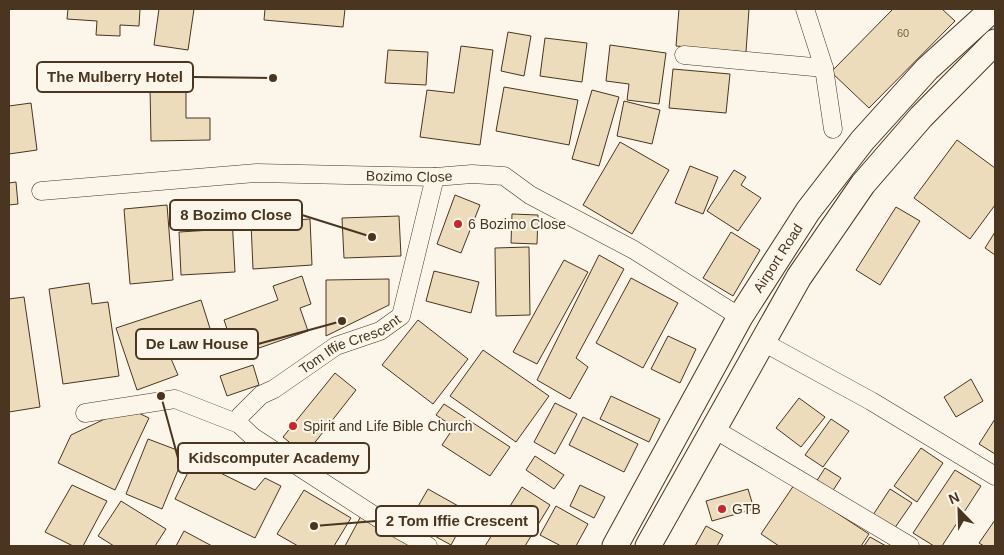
<svg xmlns="http://www.w3.org/2000/svg" width="1004" height="555" viewBox="0 0 1004 555" font-family="Helvetica,sans-serif">
<style>
.building{fill:#ecdcbc;stroke:#4a3520}
.lines{fill:none;stroke-linecap:round;stroke-linejoin:round}
.street-casing{stroke:#4a3520;stroke-width:19}
.secondary-casing{stroke:#4a3520;stroke-width:27}
.street{stroke:#fbf6e9;stroke-width:18}
.secondary{stroke:#fbf6e9;stroke-width:25}
.poi-dot{fill:#c62828;stroke:#fbf6e9;stroke-width:2}
.labels{text-anchor:middle;dominant-baseline:central;stroke-width:4;stroke-linejoin:round;paint-order:stroke}
.number-label{font-size:11px;fill:#725f47}
.street-label{font-size:14px;fill:#4a3520;stroke:#fbf6e9}
.poi-label{font-size:14px;fill:#4a3520;stroke:#fbf6e9;text-anchor:start}
.leader{fill:none;stroke:#4a3520;stroke-width:2}
.callout-dot{fill:#4a3520;stroke:#fbf6e9;stroke-width:2}
.callout{fill:#fbf6e9;stroke:#4a3520;stroke-width:2}
.callout-label{font-size:15px;text-anchor:middle;font-weight:bold;fill:#4a3520}
</style>
<rect width="100%" height="100%" fill="#fbf6e9"/>
<path class="building" d="M68,9H140L139,26L120,25V36L96,35L97,21L67,19Z
M159,9H194L188,50L154,45Z
M265,9H345L343,27L264,20Z
M679,9H749L746,52L676,46Z
M893,9H942L955,21L869,108L831,72Z
M508,32L531,36L524,76L501,71Z
M545,38L587,43L582,82L540,76Z
M610,45L666,53L659,104L627,100L629,84L606,81Z
M461,46L493,50L480,145L420,137L427,90L454,93Z
M388,50L428,52L426,85L385,83Z
M673,69L730,74L726,113L669,108Z
M186,85V118H210V140L151,141L150,86Z
M504,87L578,100L569,145L496,131Z
M592,90L619,97L599,166L572,159Z
M624,101L660,110L652,144L617,136Z
M31,103L37,150L9,154V106Z
M957,140L995,168V205L970,239L914,198Z
M620,142L669,170L632,234L583,205Z
M690,166L718,177L703,214L675,203Z
M734,170L746,177L741,185L761,198L738,231L707,211Z
M16,182L18,204L9,205V183Z
M455,195L480,205L461,253L437,244Z
M167,205L173,280L130,284L124,209Z
M896,207L920,221L880,285L856,270Z
M512,214L538,215L537,244L511,243Z
M399,216L401,256L344,258L342,218Z
M232,217L235,272L181,275L179,232L212,230V218Z
M310,219L312,265L253,269L251,223Z
M731,232L760,250L733,296L703,278Z
M995,232V255L985,248Z
M529,247L530,315L496,316L495,248Z
M599,255L624,269L576,358L588,367L570,399L537,380Z
M564,260L588,272L537,364L513,352Z
M434,271L479,282L471,313L426,301Z
M302,276L311,304L300,308L308,331L236,356L224,320L278,300L273,286Z
M631,278L678,303L643,368L596,343Z
M389,279V305L326,336V280Z
M89,283L92,304L108,302L119,376L63,384L49,289Z
M24,297L40,407L9,412V299Z
M201,300L214,341L169,354L178,375L137,390L116,328Z
M418,320L468,359L433,404L382,365Z
M668,336L696,349L680,383L651,369Z
M483,350L549,396L516,442L450,396Z
M253,365L259,385L227,396L220,376Z
M335,373L356,390L305,455L283,437Z
M971,379L983,401L956,417L944,397Z
M611,396L660,419L649,442L600,419Z
M799,398L825,417L801,447L776,428Z
M555,403L577,414L555,454L534,442Z
M444,404L510,447L490,476L442,445L454,427L436,415Z
M128,408L149,418L115,490L58,463L71,435Z
M583,417L638,444L624,472L569,445Z
M831,419L849,431L823,467L805,455Z
M995,419V454L979,444Z
M148,439L185,453L162,509L126,494Z
M921,448L943,463L917,502L894,486Z
M535,456L564,475L554,489L526,470Z
M194,460L255,490L265,478L281,486L255,538L175,499Z
M825,468L841,478L832,492L816,482Z
M955,470L981,486L942,546H934L913,533Z
M72,485L107,501L83,546H73L45,532Z
M580,485L605,497L594,518L570,506Z
M794,485L869,534L861,546H779L761,534Z
M522,487L550,505L525,546H485Z
M428,489L469,512L451,545L409,522Z
M748,489L754,509L712,521L706,501Z
M890,489L912,503L894,529L873,515Z
M304,490L351,518L334,546H298L277,534Z
M121,501L166,529L155,546H114L98,536Z
M556,506L588,524L576,546H561L540,535Z
M361,516L421,546H345Z
M995,520V546H984L979,543Z
M706,526L723,535L717,546H695Z
M184,531L212,546H176Z
M870,537L886,546H864Z"/>
<g class="lines">
<defs>
<g id="street">
<path d="M805,9L824,68L833,129"/>
<path d="M684,55L824,68"/>
<path id="s1" d="M41,191L257,173L435,177L472,174L504,176L530,195L634,250L740,317"/>
<path d="M763,342L871,401L995,476"/>
<path d="M85,413L175,399L239,424L253,437L378,518L428,546"/>
<path id="s2" d="M239,424L240,416L261,395L274,389L336,346L380,331L401,316L435,177"/>
<path d="M714,429L910,546"/>
</g>
<g id="secondary">
<path id="s3" d="M615,546L740,317L808,211L862,141L927,69L993,9"/>
<path d="M648,546L799,277L863,184L921,117L995,42"/>
</g>
</defs>
<use href="#street" class="street-casing"/>
<use href="#secondary" class="secondary-casing"/>
<use href="#street" class="street"/>
<use href="#secondary" class="secondary"/>
</g>
<g class="poi-dot">
<circle cx="458" cy="224" r="5"/>
<circle cx="293" cy="426" r="5"/>
<circle cx="722" cy="509" r="5"/>
</g>
<g class="labels">
<g class="number-label">
<text x="903" y="33">60</text>
</g>
<g class="street-label">
<text stroke="none"><textPath href="#s1" startOffset="369">Bozimo Close</textPath></text>
<text stroke="none"><textPath href="#s3" startOffset="331">Airport Road</textPath></text>
<text stroke="none"><textPath href="#s2" startOffset="141">Tom Iffie Crescent</textPath></text>
</g>
<g class="poi-label">
<text x="468" y="224">6 Bozimo Close</text>
<text x="303" y="426">Spirit and Life Bible Church</text>
<text x="732" y="509">GTB</text>
</g>
</g>
<path class="leader" d="M273 78L193 77M372 237L302 215M342 321L258 344M161 396L178 458M314 526L376 521"/>
<g class="callout-dot">
<circle cx="273" cy="78" r="5"/>
<circle cx="372" cy="237" r="5"/>
<circle cx="342" cy="321" r="5"/>
<circle cx="161" cy="396" r="5"/>
<circle cx="314" cy="526" r="5"/>
</g>
<g class="callout">
<rect x="37" y="62" width="156" height="30" rx="5"/>
<rect x="170" y="200" width="132" height="30" rx="5"/>
<rect x="136" y="329" width="122" height="30" rx="5"/>
<rect x="178" y="443" width="191" height="30" rx="5"/>
<rect x="376" y="506" width="162" height="30" rx="5"/>
</g>
<g class="callout-label">
<text x="115" y="82">The Mulberry Hotel</text>
<text x="236" y="220">8 Bozimo Close</text>
<text x="197" y="349">De Law House</text>
<text x="274" y="463">Kidscomputer Academy</text>
<text x="457" y="526">2 Tom Iffie Crescent</text>
</g>
<rect width="1004" height="555" fill="none" stroke="#4a3520" stroke-width="20"/>
<g transform="translate(959 510) rotate(337)" stroke="#fbf6e9" stroke-width="4" paint-order="stroke">
<path d="M0-4L9 19L0 12L-9 19Z" fill="#4a3520"/>
<text y="-8" font-size="14" font-weight="bold" text-anchor="middle" fill="#4a3520">N</text>
</g>
</svg>
